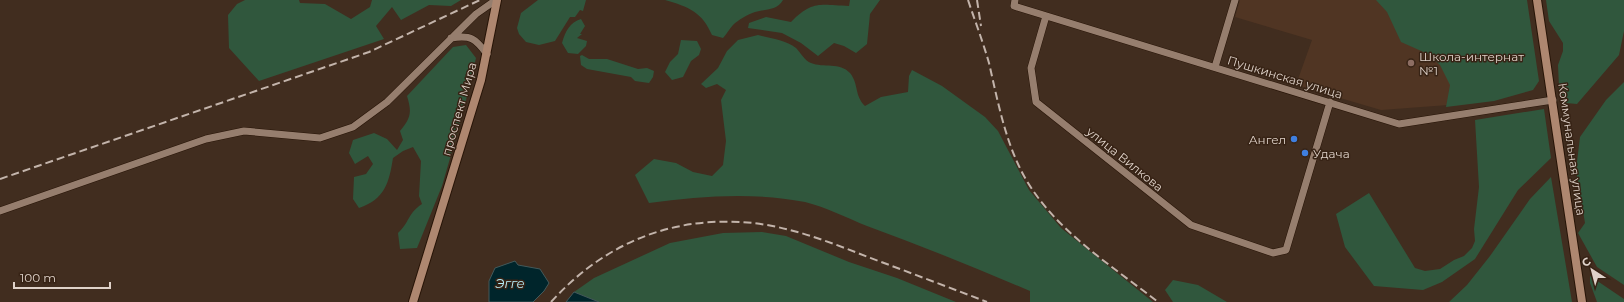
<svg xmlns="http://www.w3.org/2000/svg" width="1624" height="302" viewBox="0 0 1624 302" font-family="Montserrat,sans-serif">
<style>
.built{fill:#503523}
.green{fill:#30573d}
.water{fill:#00252b;stroke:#43595a}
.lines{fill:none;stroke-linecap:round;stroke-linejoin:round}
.street-casing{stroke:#271407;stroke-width:8}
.secondary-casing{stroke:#271407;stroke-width:10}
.street{stroke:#967e6e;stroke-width:7}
.secondary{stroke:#ae8770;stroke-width:8}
.rail{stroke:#c3b4ab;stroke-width:2;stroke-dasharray:8 4;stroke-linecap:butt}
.education-dot{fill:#8d6e63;stroke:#372315;stroke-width:1.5}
.shop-dot{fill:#3f7fe0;stroke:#372315;stroke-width:1.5}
.labels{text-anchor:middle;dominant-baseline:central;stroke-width:3;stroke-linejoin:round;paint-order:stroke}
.poi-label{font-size:12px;fill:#dfd2c9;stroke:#372315;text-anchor:start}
.street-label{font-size:12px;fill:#dfd2c9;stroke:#372315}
.water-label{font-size:13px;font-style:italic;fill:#b5eff9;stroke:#372315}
</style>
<rect width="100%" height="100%" fill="#412d1f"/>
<path class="built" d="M1240,0H1512L1475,103L1381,110L1296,85L1312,40L1235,17Z"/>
<path class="green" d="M245,0H299L300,3L325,4L351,19L370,7L372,0H461L451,6L429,5L401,20L392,7L376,26L384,39L259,81L229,48L228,15L237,4Z
M538,0H586L583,11L580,10L575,17H570L555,41L539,45L526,42L519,34L517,28L521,13Z
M665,0H783C777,11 764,9 755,12C748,14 738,20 733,25C729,29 727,34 723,38L712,35C702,12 689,7 665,0Z
M850,0H880L870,14L867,44L856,53L844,46L834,43L818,56L801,43L782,33L748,28L749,23L766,17L791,22C813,0 820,5 849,6Z
M1376,0H1527L1539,81L1533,90L1494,101L1446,107L1450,85L1440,65L1428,54L1401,42L1387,12Z
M1546,0H1624V31L1619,55L1577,104L1566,103L1559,87L1558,65L1563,51V43L1549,21Z
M581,19L585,26L580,34H582L577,38L587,41L586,46L578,54L568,53L562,43C565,32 570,22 581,19Z
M758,35C769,38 786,40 796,48C800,52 805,61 811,63C823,68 840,62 850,73C859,84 854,95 865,106L881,97L908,92L909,76L912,70L942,86L985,117L998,131L1029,190L1061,228L1153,302H1030V291C976,268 922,246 867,226C847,218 826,207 805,202C753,192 701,196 649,203L635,175L654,159L676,163L693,172L712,176L723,165L726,141L721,100L726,90L717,84L706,88L701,84L718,68L727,51L738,40Z
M681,40L697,41L701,49L699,55L691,61L683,77L672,80L665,72L670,62L678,54Z
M466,45L476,58L462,117L442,186L417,248L400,249L398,233C410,222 407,214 422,204L419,196L421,161L413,147L403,151L393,158C389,183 385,199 359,208L353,199L354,177L366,174L373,164L368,156L355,164L349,153L353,140L374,133L387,139L397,150L403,140L400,131C411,118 412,112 407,96L453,47Z
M582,55L589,59H607L638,69L647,68L654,71L653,77L649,83L635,81L631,77L587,69L581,65L580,56Z
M1624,82V285L1597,267L1578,233L1585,223L1576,170L1580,137L1606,100Z
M1544,109L1551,158L1518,190L1475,259L1442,282L1423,290L1374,286L1345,247L1336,214L1369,193L1415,268L1425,271L1440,269L1454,260L1464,256L1472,248L1475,241L1474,229L1479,187L1475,120Z
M1551,177L1572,302H1449L1467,285L1490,256L1530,199Z
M762,232L786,236L849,262L897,278L956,302H599L574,292L594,278L670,243L723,233Z
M1590,276L1624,299V302H1597L1590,283Z
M1173,280L1198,285L1227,302H1173L1165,290Z"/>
<path class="water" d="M515,261L518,265L540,269L549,283L544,291L533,302H489V281L495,268Z
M574,292L599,302H566Z"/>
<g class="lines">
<defs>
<path id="street" d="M1015,0L1014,6L1399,124L1553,100
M1046,16L1031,68L1036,102L1191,225L1273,253L1286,250L1330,102
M451,38C471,35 475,38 487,54
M1215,67L1235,0
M0,211L206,139L244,131L320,138L353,127L387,102L476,14L496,0"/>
<path id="secondary" d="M1537,0L1582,302
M413,302L481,80L497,0"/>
</defs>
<use href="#street" class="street-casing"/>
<use href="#secondary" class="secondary-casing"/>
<use href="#street" class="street"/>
<use href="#secondary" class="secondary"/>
<path class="rail" d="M968,0C975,21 983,42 989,63C998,102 1005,141 1024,176C1054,230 1111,265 1158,302
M977,0L981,26
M0,179L369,52L480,0
M551,302C601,247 664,218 740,222C784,224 827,241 868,257C908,272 948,287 987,302"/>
</g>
<circle class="education-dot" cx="1411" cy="63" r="4"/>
<g class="shop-dot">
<circle cx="1294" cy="139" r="4"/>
<circle cx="1305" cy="153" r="4"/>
</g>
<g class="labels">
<g class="poi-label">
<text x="1419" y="56">Школа-интернат<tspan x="1419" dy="14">№1</tspan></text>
<text x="1286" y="139" text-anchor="end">Ангел</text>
<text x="1313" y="153">Удача</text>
</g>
<g class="street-label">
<text transform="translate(1285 77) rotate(17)">Пушкинская улица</text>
<text transform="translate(459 109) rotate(-74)">проспект Мира</text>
<text transform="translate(1572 149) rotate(82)">Коммунальная улица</text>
<text transform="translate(1125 159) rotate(39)">улица Вилкова</text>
</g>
<g class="water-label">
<text x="510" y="283">Эгге</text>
</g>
</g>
<g transform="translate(1592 270) rotate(324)" stroke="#372315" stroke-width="3" paint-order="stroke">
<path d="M0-3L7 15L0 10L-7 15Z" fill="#dfd2c9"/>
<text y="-6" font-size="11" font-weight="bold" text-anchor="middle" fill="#dfd2c9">С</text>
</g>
<path d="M14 282v6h96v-6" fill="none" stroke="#dfd2c9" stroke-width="2"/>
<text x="20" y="282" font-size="12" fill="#dfd2c9" stroke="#372315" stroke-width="3" paint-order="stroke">100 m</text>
</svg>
